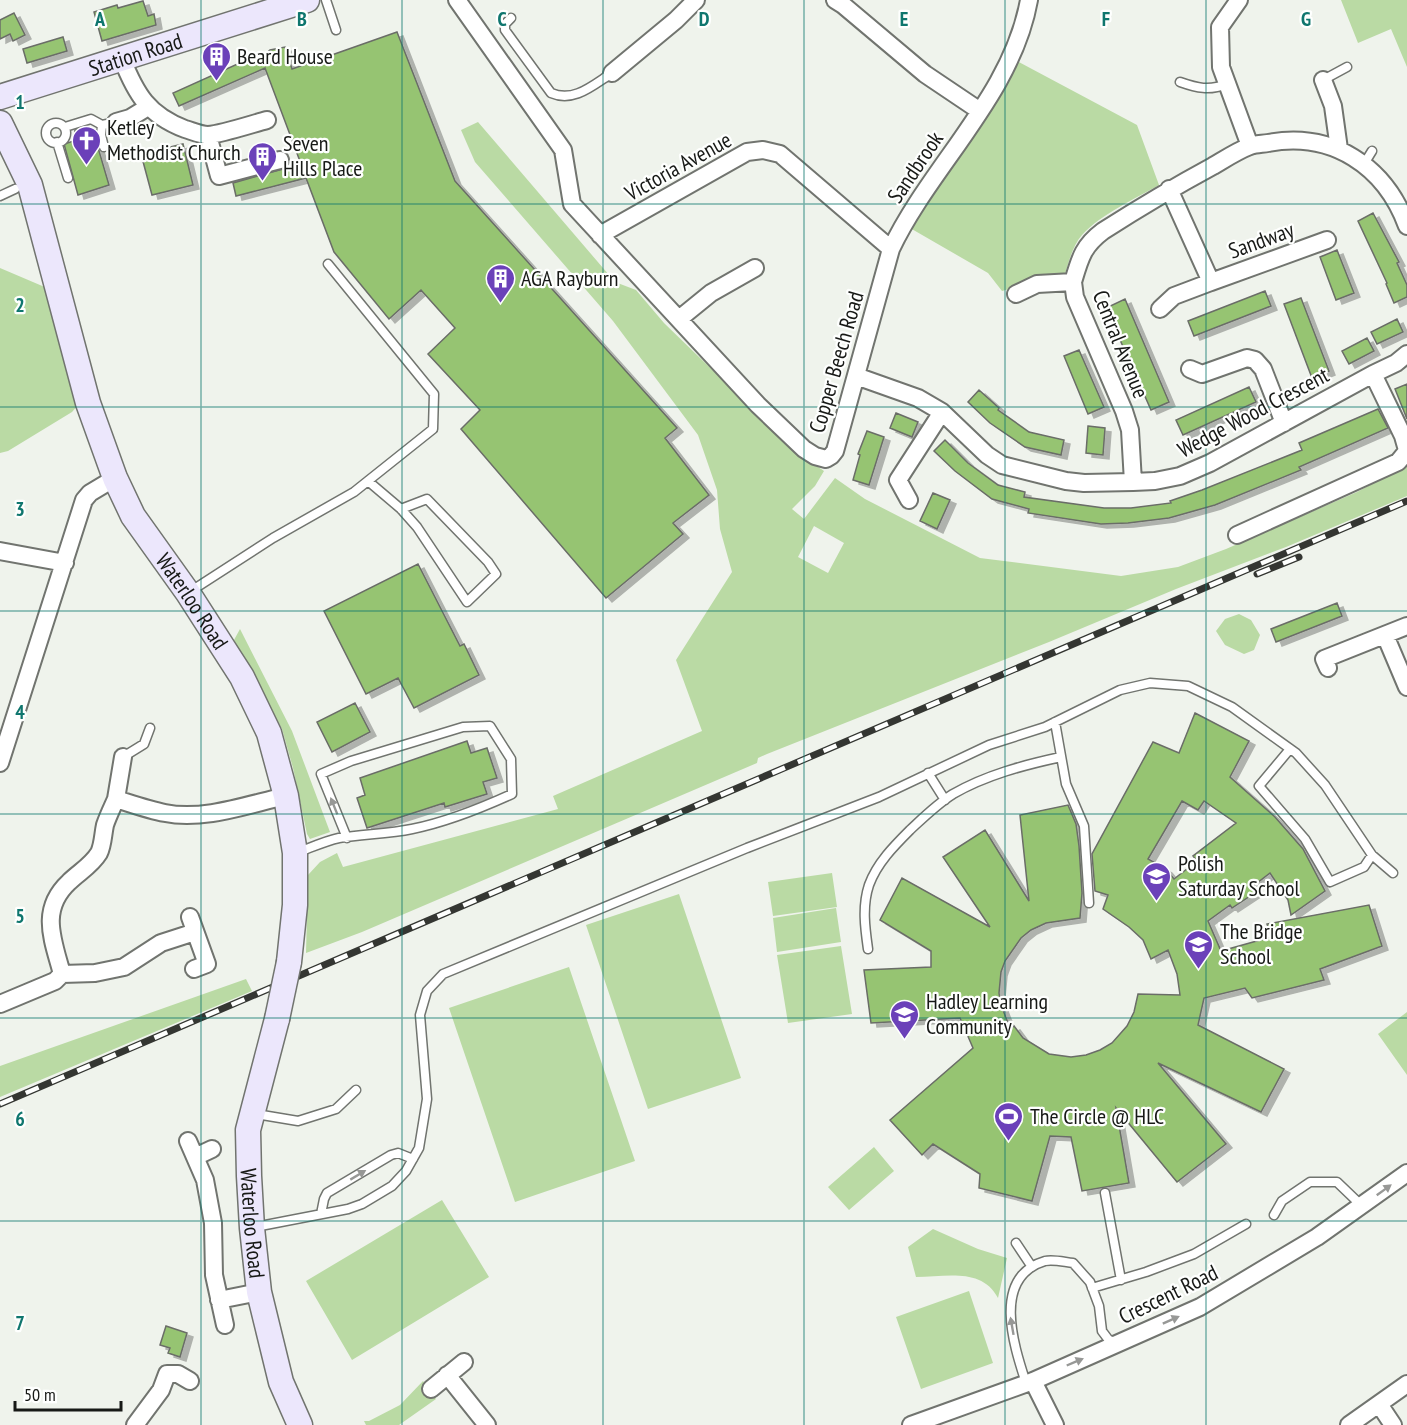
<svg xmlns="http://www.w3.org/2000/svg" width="1407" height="1425" viewBox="0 0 1407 1425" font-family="'PT Sans Narrow',sans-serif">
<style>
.green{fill:#badaa4;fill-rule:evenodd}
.building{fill:#96c472;stroke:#6a6d67;stroke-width:1.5;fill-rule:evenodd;filter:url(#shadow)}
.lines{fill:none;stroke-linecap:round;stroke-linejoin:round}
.lane-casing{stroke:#71746f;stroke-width:11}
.street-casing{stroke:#71746f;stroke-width:20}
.secondary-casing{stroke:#71746f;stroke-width:27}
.lane{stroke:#fff;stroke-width:8}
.street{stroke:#fff;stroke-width:16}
.secondary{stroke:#ece7fc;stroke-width:24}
.rail-casing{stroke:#343632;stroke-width:7}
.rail{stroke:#fefffe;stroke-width:4.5;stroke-dasharray:14;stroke-linecap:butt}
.secondary-bridge-casing{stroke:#71746f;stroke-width:27;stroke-linecap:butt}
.secondary-bridge{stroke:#ece7fc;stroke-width:24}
.oneway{fill:#979896}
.grid{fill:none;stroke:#0f766e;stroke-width:1.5;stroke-opacity:0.55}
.labels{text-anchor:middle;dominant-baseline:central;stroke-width:4.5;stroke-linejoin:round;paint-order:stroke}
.street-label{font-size:22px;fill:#171916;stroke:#fefffe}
.poi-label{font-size:22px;fill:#171916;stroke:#fefffe;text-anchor:start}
.grid-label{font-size:20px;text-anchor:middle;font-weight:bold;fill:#0f766e;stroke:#fefffe;stroke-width:4.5;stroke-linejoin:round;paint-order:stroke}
</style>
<defs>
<filter id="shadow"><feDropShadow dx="6" dy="4" stdDeviation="0" flood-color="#0004"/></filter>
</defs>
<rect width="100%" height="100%" fill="#eff3ec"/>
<path class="green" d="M1341,0H1407V67L1391,29L1358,43Z
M1015,60L1137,125L1159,185C1135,199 1101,214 1082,235C1073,245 1069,261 1065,274L1002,291L988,273L910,228Z
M478,122L615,282L636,290L664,323L798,453L824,471L815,486L792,509L804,519L835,478L865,499L980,558L1121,576L1178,567L1226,549L1357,492L1407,465V496L1286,547L1176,589L1049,642L767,754L758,758L757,763L362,932L306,953L308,875L320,862L337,853L343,867L558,809L553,796L702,731L676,660L732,572L720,529L717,490L698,435L613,321L475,162L461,130ZM814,526L844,543L828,573L798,557Z
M0,268L47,288L79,404L72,412L8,451L0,453Z
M1239,614L1251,620L1260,635L1254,650L1244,654L1225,645L1216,631L1225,619Z
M240,629L292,731L330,832L310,839L307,834L293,768L282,729L234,640Z
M832,873L837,907L773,916L768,882Z
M679,894L741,1078L648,1109L586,925Z
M836,908L841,942L777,952L773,918Z
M841,946L852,1014L788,1023L777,955Z
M569,967L635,1161L515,1202L449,1008Z
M246,979L252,991L0,1097V1066Z
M1407,1012V1075L1378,1034Z
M874,1147L894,1171L849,1210L828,1187Z
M442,1200L489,1277L352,1360L306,1281Z
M933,1229L978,1249L1007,1258L998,1298C982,1267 945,1277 916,1277L908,1247Z
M969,1291L993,1363L921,1389L896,1317Z
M423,1381L436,1399L399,1425H366L364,1421H369L400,1405Z"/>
<path class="building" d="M143,1L148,16L154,14L156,25L102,41L94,12L117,5L118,8Z
M14,13L25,35L13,41L10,34L0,39V20Z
M397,32L455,181L677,428L665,438L709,495L673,523L683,534L606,598L461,429L480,410L428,354L455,328L421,290L389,319L334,252L306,178L236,196L233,183L301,164L265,68L179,106L173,93L253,57L256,64L270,50L285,47L292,69Z
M63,37L67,51L27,63L23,49Z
M88,127L94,134L109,185L78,195L64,144L74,141L75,130Z
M183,144L193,185L152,195L141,154Z
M1373,213L1399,262L1397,263L1407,285V297L1394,303L1386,284L1387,283L1358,221Z
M1337,250L1354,293L1336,300L1320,257Z
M1265,291L1271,306L1194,336L1188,321Z
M1301,298L1329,371L1312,378L1284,304Z
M1125,299L1169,402L1151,410L1106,308Z
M1397,319L1403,332L1377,344L1371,332Z
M1367,338L1374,351L1349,364L1342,351Z
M1079,350L1104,407L1088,414L1064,356Z
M1407,384V419L1395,389Z
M1249,387L1256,402L1183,435L1176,420Z
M979,390L999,408L998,410L1029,432L1064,440L1061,455L1025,447L990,423L968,402Z
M1378,409L1388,428L1299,467L1301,470L1215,505L1169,518L1128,523L1101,524L1028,513L1029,509L992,499L955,471L934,451L945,440L968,463L998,485L1025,492L1024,497L1104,508H1131L1171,503L1170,501L1202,490L1302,450L1299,443Z
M896,413L918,422L912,437L890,428Z
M1088,426L1105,428L1103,455L1086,453Z
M867,431L884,437L869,485L853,480L860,455L858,454Z
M933,493L950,500L937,529L920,521Z
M418,564L460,646L464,644L479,675L414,708L398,678L366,694L324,611Z
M1337,603L1342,616L1276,642L1271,629Z
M355,703L370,732L332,752L317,722Z
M1195,713L1249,741L1230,777L1275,817L1303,849L1325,891L1291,915L1288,900L1270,873L1252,887L1256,892L1232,908L1230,905L1208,921L1221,951L1271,937L1267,924L1369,905L1382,946L1320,969L1324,980L1252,998L1245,988L1204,998L1198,1025L1284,1069L1261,1112L1158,1063L1226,1144L1177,1182L1116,1108L1129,1183L1082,1191L1071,1137L1050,1136L1032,1201L979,1188L980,1174L933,1144L922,1155L890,1120L973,1048L960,1018L871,1023L864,970L931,967V951L880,920L902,878L990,927L943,857L985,830L1029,901L1020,815L1068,805L1076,824L1079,846L1082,893L1080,918L1046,923L1031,930L1021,938L1005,961L1001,972L999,993L1001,1005L1010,1028L1014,1026L1023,1038L1049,1054L1071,1057L1086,1055L1100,1050L1112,1043L1127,1026L1134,1012L1138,994L1180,995L1177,974L1168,950L1151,959L1143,940L1129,927L1103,909L1108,895L1095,891L1092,854L1153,742L1179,753ZM1182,801L1198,810L1204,801L1236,823L1193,856L1197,861L1174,879L1166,869L1148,859Z
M467,741L471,753L487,748L497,778L483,782L487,794L445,807L444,803L367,828L357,798L365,795L360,778Z
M166,1326L187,1333L180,1357L168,1353L170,1348L160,1345Z"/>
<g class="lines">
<defs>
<path id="lane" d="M326,0L336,30
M511,18L505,24V30L551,93C574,103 593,85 612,73
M1323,80L1347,67
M1180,82C1197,88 1209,91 1227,84
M46 133a10 10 0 1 1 20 0a10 10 0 1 1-20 0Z
M65,127L91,119L102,125
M57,142L68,178
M104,147L101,135L102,125L107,124
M1364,164L1372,151
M0,196L15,189
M368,481L401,509L417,527L467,602L496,574L488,562L427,499L401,509
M191,591L273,538L354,492L433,429L434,394L328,264
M1055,722L1066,784L1084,826L1089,903
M1290,749L1259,786L1305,839L1330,882L1364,867L1372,855
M123,757L144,744L150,728
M928,773L945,800
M296,853C310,848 325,841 339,838C363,834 388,834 412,829C447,822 479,809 512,794L511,759L490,726L463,727L351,761L321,774L347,838
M868,949C865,928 862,906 869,885C877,863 894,846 910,830C924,817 937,804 953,794C986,775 1024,765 1061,757
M256,1114L298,1121L336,1109L356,1090
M1105,1193L1121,1280
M321,1214L324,1199L327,1193L391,1155L398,1153L413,1159
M1274,1215L1282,1201L1310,1182H1337L1362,1206
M255,1227L348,1209L362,1204L392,1186L406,1171L419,1148L427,1099L420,1015L427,991L443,974L747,848L879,797L989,745L1045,727L1120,690L1150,683L1188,686L1232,707L1296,753L1325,785L1372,855L1393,873
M1016,1243L1032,1267
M1092,1288L1146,1272L1194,1254L1246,1224
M1026,1383C1014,1346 991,1277 1045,1261C1053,1259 1064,1262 1073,1263L1090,1282L1099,1306L1102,1331L1108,1339L1116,1343"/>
<path id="street" d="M457,0L563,150L572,204L758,405L804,449L815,456L826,459L831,456L835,451L891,249C931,165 1012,95 1029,0
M835,0L843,5L925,74L980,111
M1239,0L1220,27L1221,67L1250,146
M122,59C136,94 148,115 185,129C192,131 201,135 208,135C222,134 252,124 267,120
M612,73L676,20L696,0
M1323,80L1333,106L1339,149
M116,122L130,118L148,107
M208,135L219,176L280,160
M1169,189L1211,282L1327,240
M600,235L747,152L763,150L780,154L891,249
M1073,282C1080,258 1083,246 1103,231C1139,208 1176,186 1213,166C1225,159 1237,151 1250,146C1255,144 1262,144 1268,143C1332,131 1385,166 1407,226
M1016,294L1037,284L1073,282L1075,297L1124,411L1130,430L1133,482
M1160,309L1174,296L1211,282
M679,319L711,293L755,268
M1190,369L1202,374L1247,358L1255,360L1263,369L1284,423
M1373,374L1403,436L1407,450
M856,376L918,398L942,412L987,455L1002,465L1066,481L1084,483L1133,482L1155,481L1180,476L1210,463L1373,374L1396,363L1407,354
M909,500L898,480L942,412
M1237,535L1398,462L1407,451
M0,551L65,563
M1385,635L1407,687
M1328,668L1324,659L1407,626
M0,763L84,500L90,493L115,478
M116,799L123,757
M190,917L207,964L194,969
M62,974L95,973L124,967L161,943L195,932
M0,1004L55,981L62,974C53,940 39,910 69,882C79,872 91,866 99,853C103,845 103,834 105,825C108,816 112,808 116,799C132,804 149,810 165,813C204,821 249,804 286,796
M188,1141L205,1180L213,1223L214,1275L225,1325
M195,1157L212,1149
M219,1300L259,1292
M447,1375L487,1425
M1033,1381L1055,1425
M431,1389L464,1362
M1379,1404L1393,1425
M135,1425L161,1390L167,1374H178L190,1381
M911,1425L1033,1381L1200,1307L1317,1237L1407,1173
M1349,1425L1407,1384"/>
<g id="secondary">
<path id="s1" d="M0,97L307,0"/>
<path id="s2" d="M0,123L30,185L88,403L115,478L133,516L188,593L242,677L269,733L286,796L295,853V905L289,962"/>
<path id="s3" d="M277,1019L248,1130L249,1176L252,1228L259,1292L281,1382L300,1425"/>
</g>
</defs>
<use href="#lane" class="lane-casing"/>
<use href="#street" class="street-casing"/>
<use href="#secondary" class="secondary-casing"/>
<use href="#lane" class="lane"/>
<use href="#street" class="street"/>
<use href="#secondary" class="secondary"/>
<defs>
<path id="rail" d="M1257,574L1299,557
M0,1104L1407,501"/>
</defs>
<use href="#rail" class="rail-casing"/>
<use href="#rail" class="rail"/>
<defs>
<path id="secondary-bridge" d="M277,1019L289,962"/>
</defs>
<use href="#secondary-bridge" class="secondary-bridge-casing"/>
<use href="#secondary-bridge" class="secondary-bridge"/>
</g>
<defs><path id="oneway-solid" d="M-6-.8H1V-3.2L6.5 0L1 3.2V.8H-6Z" transform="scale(1.5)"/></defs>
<g class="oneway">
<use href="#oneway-solid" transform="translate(334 806) rotate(-112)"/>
<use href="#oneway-solid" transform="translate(358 1175) rotate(-31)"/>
<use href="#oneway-solid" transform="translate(1384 1190) rotate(-36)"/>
<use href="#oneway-solid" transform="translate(1171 1320) rotate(-24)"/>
<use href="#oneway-solid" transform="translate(1012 1326) rotate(-100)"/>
<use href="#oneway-solid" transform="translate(1075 1362) rotate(-23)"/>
</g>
<path class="grid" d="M201,0V1425M402,0V1425M603,0V1425M804,0V1425M1005,0V1425M1206,0V1425M0,204H1407M0,407H1407M0,611H1407M0,814H1407M0,1018H1407M0,1221H1407"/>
<defs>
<symbol id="building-pin" viewBox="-11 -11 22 30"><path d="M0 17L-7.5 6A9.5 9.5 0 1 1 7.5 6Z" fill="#6b41b9" stroke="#fefffe"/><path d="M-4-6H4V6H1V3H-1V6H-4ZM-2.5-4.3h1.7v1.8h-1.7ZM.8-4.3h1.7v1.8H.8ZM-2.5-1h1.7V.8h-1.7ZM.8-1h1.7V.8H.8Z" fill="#fff"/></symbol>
<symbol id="church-pin" viewBox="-11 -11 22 30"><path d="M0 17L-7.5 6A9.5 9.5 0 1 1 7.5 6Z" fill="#6b41b9" stroke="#fefffe"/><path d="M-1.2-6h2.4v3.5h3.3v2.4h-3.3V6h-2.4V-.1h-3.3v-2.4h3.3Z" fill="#fff"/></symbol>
<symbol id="school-pin" viewBox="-11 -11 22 30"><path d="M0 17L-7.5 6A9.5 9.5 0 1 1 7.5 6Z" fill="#6b41b9" stroke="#fefffe"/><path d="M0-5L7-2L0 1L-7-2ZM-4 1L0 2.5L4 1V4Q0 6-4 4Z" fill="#fff"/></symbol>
<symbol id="stadium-pin" viewBox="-11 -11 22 30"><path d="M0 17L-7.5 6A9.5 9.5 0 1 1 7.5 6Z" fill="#6b41b9" stroke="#fefffe"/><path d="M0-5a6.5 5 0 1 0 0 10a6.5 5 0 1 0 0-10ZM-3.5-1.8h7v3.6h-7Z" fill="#fff"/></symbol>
</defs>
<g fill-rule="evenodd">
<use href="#building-pin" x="200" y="40" width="33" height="45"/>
<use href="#church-pin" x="70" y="124" width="33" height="45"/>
<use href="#building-pin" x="246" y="140" width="33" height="45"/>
<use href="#building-pin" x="484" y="262" width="33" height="45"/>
<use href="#school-pin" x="1140" y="860" width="33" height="45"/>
<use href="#school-pin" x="1182" y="928" width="33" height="45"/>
<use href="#school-pin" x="888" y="998" width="33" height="45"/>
<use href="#stadium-pin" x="992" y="1100" width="33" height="45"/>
</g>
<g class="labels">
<g class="street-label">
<text stroke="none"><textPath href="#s1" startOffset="142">Station Road</textPath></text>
<text transform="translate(678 166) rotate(-29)">Victoria Avenue</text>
<text transform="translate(915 167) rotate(-56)">Sandbrook</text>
<text transform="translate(1261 240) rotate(-20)">Sandway</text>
<text transform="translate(1121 344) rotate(68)">Central Avenue</text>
<text transform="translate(836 362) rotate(-74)">Copper Beech Road</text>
<text transform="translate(1253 412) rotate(-28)">Wedge Wood Crescent</text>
<text stroke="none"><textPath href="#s2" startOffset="520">Waterloo Road</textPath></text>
<text stroke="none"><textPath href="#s3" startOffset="208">Waterloo Road</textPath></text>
<text transform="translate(1168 1294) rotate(-26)">Crescent Road</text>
</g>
<g class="poi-label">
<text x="237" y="56">Beard House</text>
<text x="107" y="127">Ketley<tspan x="107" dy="25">Methodist Church</tspan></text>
<text x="283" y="143">Seven<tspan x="283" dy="25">Hills Place</tspan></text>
<text x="521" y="278">AGA Rayburn</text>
<text x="1178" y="863">Polish<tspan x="1178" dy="25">Saturday School</tspan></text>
<text x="1220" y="931">The Bridge<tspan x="1220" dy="25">School</tspan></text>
<text x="926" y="1001">Hadley Learning<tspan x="926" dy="25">Community</tspan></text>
<text x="1030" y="1116">The Circle @ HLC</text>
</g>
</g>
<g class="grid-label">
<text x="100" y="26">A</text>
<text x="302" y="26">B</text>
<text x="502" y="26">C</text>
<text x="704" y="26">D</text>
<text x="904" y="26">E</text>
<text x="1106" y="26">F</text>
<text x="1306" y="26">G</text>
<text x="20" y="109">1</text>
<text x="20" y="312">2</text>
<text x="20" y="516">3</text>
<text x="20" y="719">4</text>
<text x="20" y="923">5</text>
<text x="20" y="1126">6</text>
<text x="20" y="1330">7</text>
</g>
<path d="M15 1401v9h106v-9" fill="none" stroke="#171916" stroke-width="3"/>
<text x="24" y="1401" font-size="18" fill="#171916" stroke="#fefffe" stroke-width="4.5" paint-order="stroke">50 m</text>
</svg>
